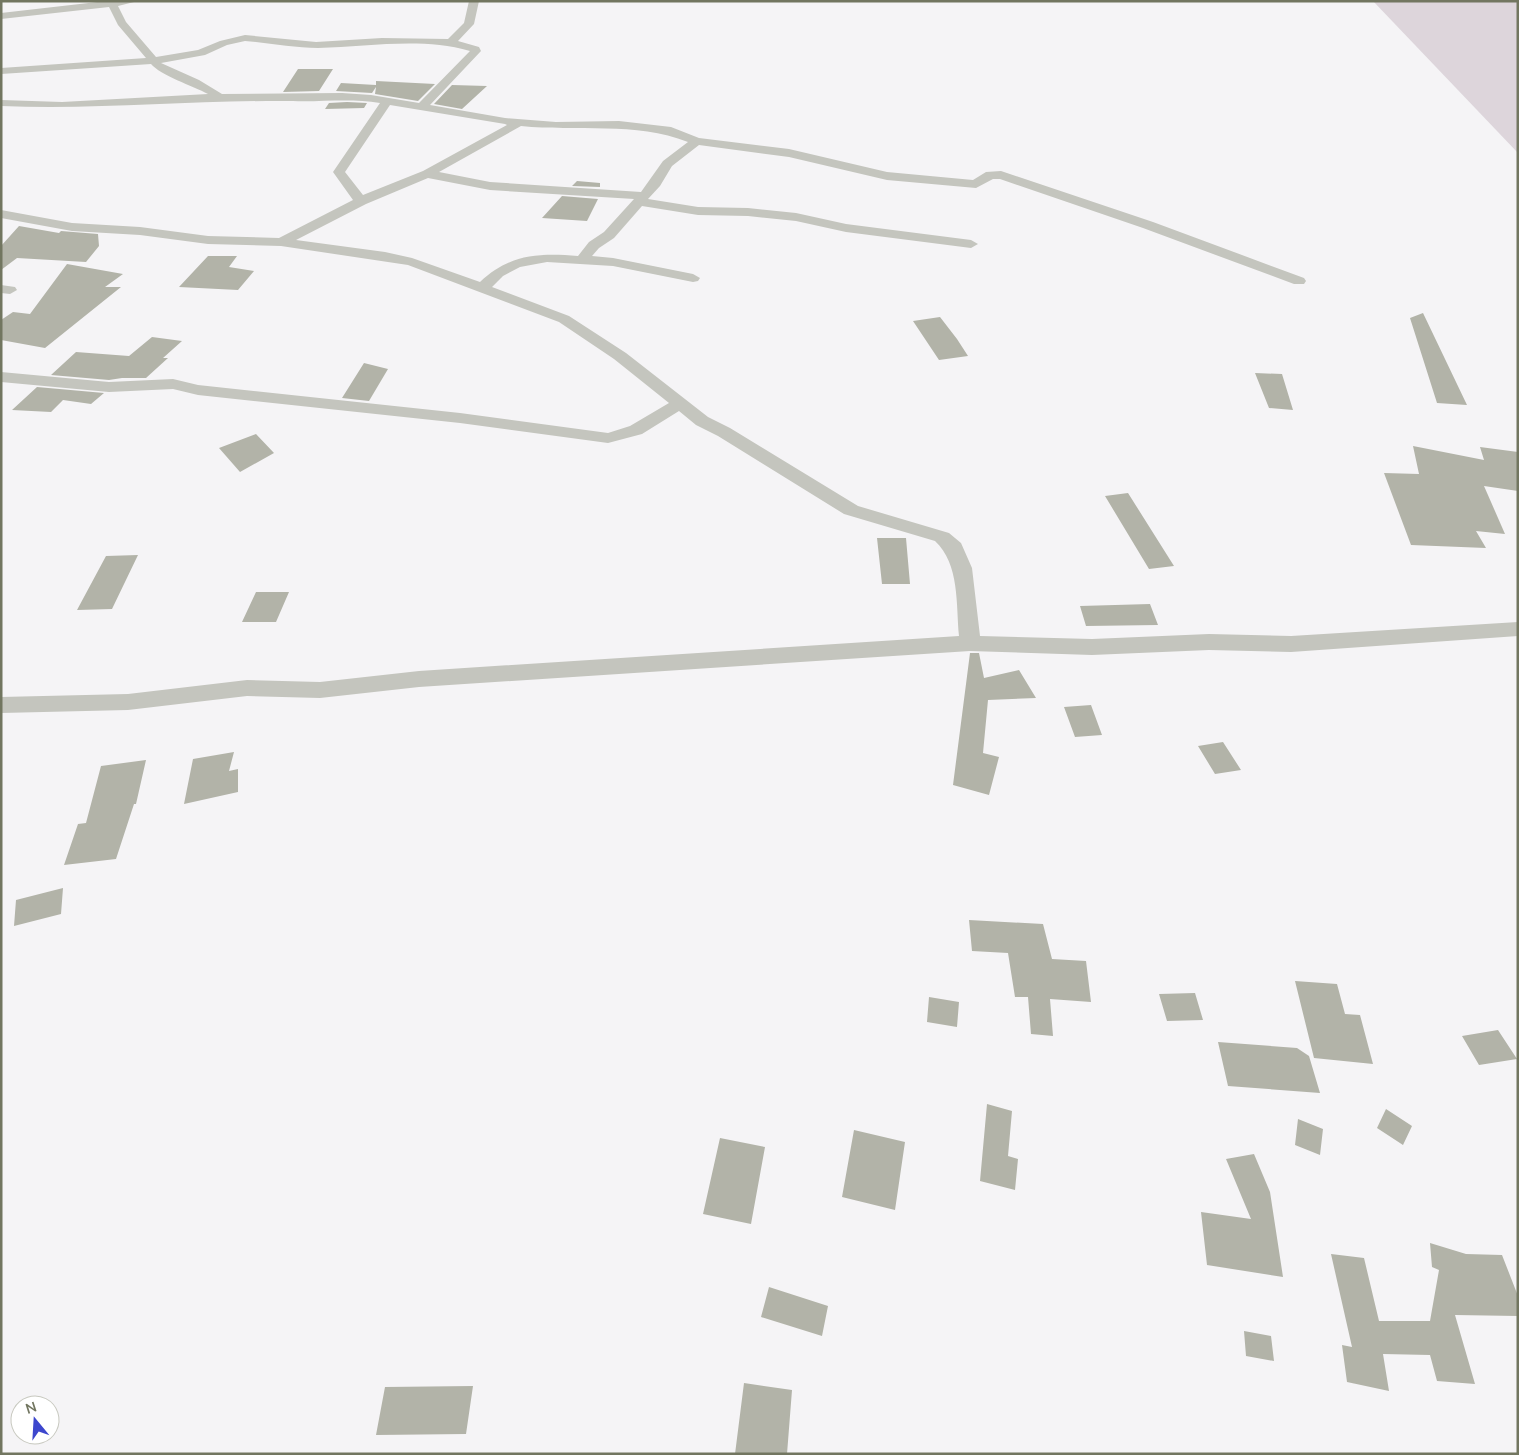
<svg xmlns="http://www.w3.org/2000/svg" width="1519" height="1455" viewBox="0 0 1519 1455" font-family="Mulish,sans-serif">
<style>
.green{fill:#ddd5db}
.building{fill:#b2b3a8}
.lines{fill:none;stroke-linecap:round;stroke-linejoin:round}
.minor{fill:#c4c5be;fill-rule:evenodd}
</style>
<rect width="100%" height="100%" fill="#f5f4f6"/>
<path class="green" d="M1373,1H1518V153Z"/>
<path class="building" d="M298,69H333L319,91L283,92Z
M376,81L435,84L418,101L375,94L376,87L372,93L336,91L341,83L376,85Z
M452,85L487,86L462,109L434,104Z
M329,103L347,102L367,103L364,108L325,109Z
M577,181L600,183V187L572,186Z
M562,196L598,199L587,221L542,218Z
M19,226L59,233L61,231L98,234L99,246L86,262L17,258L1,270V246Z
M208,256H237L229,267L254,271L238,290L179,287Z
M67,264L123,274L105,287H121L45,348L1,340V320L13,312L30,314Z
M1423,313L1467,405L1437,403L1410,318Z
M940,317L957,339L968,356L939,360L913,321Z
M152,337L182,341L163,358H168L146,378H122L109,380L51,375L76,352L129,356Z
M364,363L388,369L369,401L342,398Z
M1255,373L1282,374L1293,410L1269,408Z
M37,387L104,393L91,404L63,400L51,412L12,410Z
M256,434L274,453L240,472L219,448Z
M1413,446L1484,460L1480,447L1518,452V491L1484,486L1505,534L1476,531L1486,548L1411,545L1384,473L1419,474Z
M1128,493L1174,566L1149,569L1105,496Z
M877,538H906L910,584H882Z
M138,555L112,609L77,610L106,556Z
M256,592H289L276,622H242Z
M1150,604L1158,625L1086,626L1080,606Z
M970,653H979L984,678L1019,670L1036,698L988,700L983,753L999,757L989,795L953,785Z
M1091,705L1102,735L1075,737L1064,707Z
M1223,742L1241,770L1215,774L1198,746Z
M234,752L229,771L238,769V792L184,804L193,759Z
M146,760L136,804H134L116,859L64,865L78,824L86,823L101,766Z
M63,888L61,914L14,926L16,900Z
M969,920L1043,924L1052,959L1086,961L1091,1002L1050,999L1053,1036L1031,1034L1028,997H1015L1008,953L972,951Z
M1295,981L1337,984L1345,1014L1360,1015L1373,1064L1314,1058Z
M1195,993L1203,1020L1167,1021L1159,994Z
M929,997L959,1002L957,1027L927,1022Z
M1498,1030L1517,1059L1479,1065L1462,1036Z
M1218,1042L1297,1048L1309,1056L1320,1093L1228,1086Z
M987,1104L1012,1111L1008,1156L1018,1159L1015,1190L980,1181Z
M1386,1109L1412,1126L1403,1145L1377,1128Z
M1298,1119L1323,1129L1320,1155L1295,1145Z
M854,1130L905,1142L895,1210L842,1197Z
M720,1138L765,1147L751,1224L703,1214Z
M1254,1154L1270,1192L1283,1277L1207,1265L1201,1212L1251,1219L1226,1159Z
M1430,1243L1466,1254L1502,1255L1518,1296V1316L1455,1315L1475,1384L1437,1381L1430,1355L1383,1354L1389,1391L1347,1382L1342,1345L1352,1347L1331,1254L1364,1258L1379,1321H1430L1439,1270L1432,1267Z
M769,1287L828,1306L822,1336L761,1317Z
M1244,1331L1271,1336L1274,1361L1246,1356Z
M744,1383L792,1390L787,1454H735Z
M473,1386L466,1434L376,1435L385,1387Z"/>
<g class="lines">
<path class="minor" d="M106,1H138L118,6L126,22L156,57L198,50L220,41L245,35L316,42L382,38L448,39L464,23L469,1H479L474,24L458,41L479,47L481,51L430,105L505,118L556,122L619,121L671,127L699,138L789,149L887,172L973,180L986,172L1001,171L1153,222L1304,278L1306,281L1304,284H1294L1143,228L1000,179H993L976,188L887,180L789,157L699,145L672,166L660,186L648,199L698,207L748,208L796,213L846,224L971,240L978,244L971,248L846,232L796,221L748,216L698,215L642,206L614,238L599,248L592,256L613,258L693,274L700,278L698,281L693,282L613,266L547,262L520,267L503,276L492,287L569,316L626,353L708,417L730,428L858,506L949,533L961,543L972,568L980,636L1092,639L1209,634L1291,636L1518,622V636L1291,652L1209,650L1092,655L970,651L419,687L320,698L247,696L128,710L1,713V697L128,694L247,680L320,682L419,671L959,636C956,605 960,564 935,541L844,514L718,436L696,425L679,411L642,434L608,443L460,423L198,395L173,389L109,392L1,382V372L109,382L173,379L198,385L460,413L608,433L630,426L669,403L614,359L559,322L408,265L281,246L208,244L140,235L72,231L1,218V210L72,223L140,227L208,236L279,238L353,200L333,172L380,103C351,98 322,102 293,101C195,100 99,110 1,106V100L62,102L208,94C193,86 160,75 151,64L1,74V68L146,58L118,25L109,7L1,19V13ZM245,41C269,43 294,48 318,48C369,47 420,37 470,51L419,103L371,95L342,93L222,94L199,80L161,63L205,55L227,45ZM390,105L505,124L507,125L423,171L363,195L345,172ZM521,126C577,132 635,121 688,142L663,161L641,192L490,182L439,172ZM428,178L490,190L634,199L604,232L589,242L578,256C538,253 510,254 480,282L412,258L385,252L296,240L366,204Z
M1,285L15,287L17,290L10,294L1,293Z"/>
</g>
<rect width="1519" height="1455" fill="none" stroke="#727660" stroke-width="5"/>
<g transform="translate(35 1420) rotate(342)"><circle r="24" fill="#ffffff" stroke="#c7c8bf"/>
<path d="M0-4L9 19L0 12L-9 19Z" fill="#3d47cd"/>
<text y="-8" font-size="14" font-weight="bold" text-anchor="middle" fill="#727660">N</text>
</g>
</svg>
